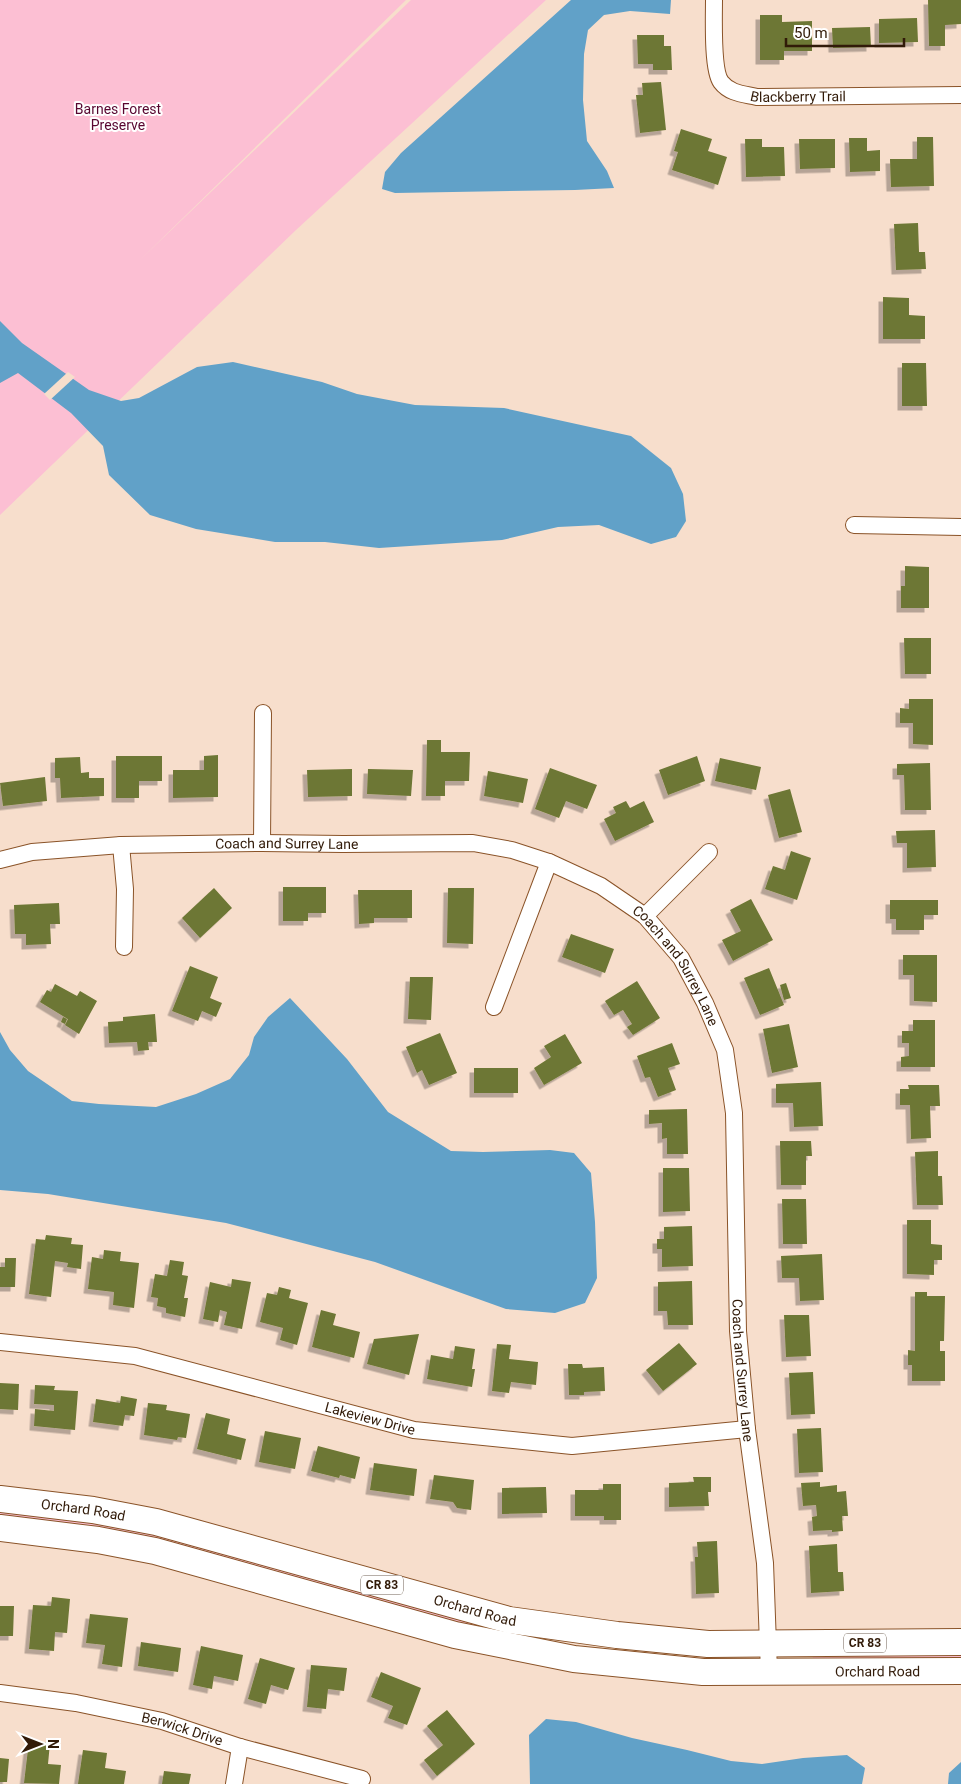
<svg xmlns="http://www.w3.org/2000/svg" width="961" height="1784" viewBox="0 0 961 1784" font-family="Roboto,sans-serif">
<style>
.green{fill:#fcbfd3}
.water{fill:#61a1c8}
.pier{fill:#f7decc}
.building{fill:#6d7734;filter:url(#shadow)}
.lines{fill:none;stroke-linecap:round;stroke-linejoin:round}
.street-casing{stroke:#8a5328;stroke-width:18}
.primary-casing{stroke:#8a5328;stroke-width:28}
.street{stroke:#fff;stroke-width:16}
.primary{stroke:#fff;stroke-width:26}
.labels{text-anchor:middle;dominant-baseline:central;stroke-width:4;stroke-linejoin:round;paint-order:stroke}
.shield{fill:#fff;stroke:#6f5f52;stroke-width:1}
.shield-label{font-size:12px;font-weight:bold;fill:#311a08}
.street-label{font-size:14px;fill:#311a08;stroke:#fff}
.park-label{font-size:14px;fill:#580630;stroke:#fff}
</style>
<defs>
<filter id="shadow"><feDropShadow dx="-4.5" dy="4.5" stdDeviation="0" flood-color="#0004"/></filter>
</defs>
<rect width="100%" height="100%" fill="#f7decc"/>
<path class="green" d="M0,0H406L139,261L411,0H546L296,230L0,515Z
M0,1509L91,1519L592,1644L516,1635L468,1627L0,1518Z
M961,1651V1661L828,1662L813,1658V1652Z"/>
<path class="water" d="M571,0H671L670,14L630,11L604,15L588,30L584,54L583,100L587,141L607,171L614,188L575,190L395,193L382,189L385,172L401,153Z
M0,321L22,343L89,390L121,401L139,398L197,367L233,362L322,382L357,394L415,405L504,408L631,436L671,468L683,494L686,521L676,537L651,544L599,525L558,527L502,540L379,548L325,542H275L196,529L150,515L109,475L103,446L71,413L18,373L0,383Z
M290,998L347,1059L388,1112L451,1151L483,1152L550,1150L574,1153L591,1173L595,1222L597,1278L585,1303L555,1313L506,1309L375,1262L226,1223L48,1194L0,1190V1032L10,1050L28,1071L72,1101L99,1104L156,1107L196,1094L230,1079L249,1055L254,1037L268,1017Z
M546,1719L576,1722L632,1738L687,1750L731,1761L762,1764L803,1758L847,1755L865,1768L862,1784H530L529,1735Z
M961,1762V1784H948L949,1773Z"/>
<path class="pier" d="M68,372L75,377L50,400L44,394Z"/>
<path class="building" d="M928,0H961V24L945,25V46H929Z
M760,15H782V22L812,21V51H784V60H760Z
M917,18L918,42L879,43V19Z
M870,27L871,47L833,48L832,28Z
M637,35H664V46H671L672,70H653V64H638Z
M661,82L666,130L640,133L636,95H643L642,83Z
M681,129L712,139L708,151L727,157L718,185L672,170L678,152L674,151Z
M917,137H933L934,186L891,187L890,159H917Z
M849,138H867V151L880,150V171L850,172Z
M745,139H762V147H784L785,176L746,177Z
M799,139H835V168L800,169Z
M918,223L919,252H925L926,269L896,270L894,224Z
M883,297L909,298V315L925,316V339H883Z
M902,363H926L927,406H902Z
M905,566L929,567V608H901V586H905Z
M904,638H931V674H905Z
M909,699H933V745L913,744V723H900V708L909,709Z
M427,740H441V752H470L469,781H445V796H426Z
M218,755V797L173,798V770H204V756Z
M116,756H162V781H139V798H116Z
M697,756L705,781L668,795L659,770Z
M80,757L81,773L89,772V778H104V796L61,798L60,778H55V758Z
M720,758L761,767L756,790L715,781Z
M930,763L931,810H905L904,775H897V764Z
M550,768L597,785L587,809L566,801L559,818L535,809Z
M352,769V796L308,797L307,770Z
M368,769L413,770L411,796L367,794Z
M488,771L528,779L523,803L484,796Z
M45,777L47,801L3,806L0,783Z
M790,789L802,832L779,838L768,795Z
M626,801L630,808L644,801L654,822L615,841L604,819L616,813L613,807Z
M935,830L936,867L907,868V843H897L896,831Z
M791,851L811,858L797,900L765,889L773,866L785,870Z
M283,887H326V913H308V921H283Z
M214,888L232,908L200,938L182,918Z
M448,888H474L473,944L447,943Z
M358,890H412V918H374V923L359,924Z
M751,899L773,940L733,961L722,940L741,931L730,910Z
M890,900H938V915H924V930H896V919H890Z
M59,903L60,924H50L51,944L26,945V934H15L14,905Z
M571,934L614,949L605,973L562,957Z
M903,955H937V1002L914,1001V975H903Z
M190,966L218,977L210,998L222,1003L216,1017L202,1011L198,1021L172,1011Z
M769,968L784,1005L760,1015L744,978Z
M410,977H433L431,1020L408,1019Z
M637,981L660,1018L633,1035L627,1027L632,1024L623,1010L614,1015L605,1001Z
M786,983L791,998L784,1000L780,985Z
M55,984L77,996L80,991L97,1001L79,1034L65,1025L68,1019L71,1021L40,1002L47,990L51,992Z
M155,1014L157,1042H148L149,1050L138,1051L137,1042L109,1043L108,1022L123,1021V1017Z
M63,1017L67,1019L65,1024L61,1022Z
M913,1020H935V1067H901V1057L909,1056V1043H902V1031H913Z
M789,1024L798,1067L772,1073L763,1029Z
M440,1033L457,1073L429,1085L422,1070L417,1073L406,1047Z
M565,1034L582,1063L544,1085L534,1068L551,1057L544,1046Z
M672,1043L680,1064L668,1068L676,1090L658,1097L650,1077L645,1078L637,1056Z
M474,1068H518V1093H474Z
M821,1082L823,1126L794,1127L793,1103H776V1084Z
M908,1085H939L940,1106H930L931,1138L911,1139L910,1105H900V1089H909Z
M687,1109L688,1154H667V1138L662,1139V1123L649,1124V1110Z
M780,1141H811L812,1156H806V1185H781Z
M938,1151V1176H942L943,1205H917L915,1152Z
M663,1168H689L690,1211L663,1212Z
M782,1199H806L807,1244H783Z
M907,1220H931V1244L942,1245V1260H934V1275L907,1274Z
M692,1226L693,1266L662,1267V1249H657V1239H664V1227Z
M46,1235L72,1238L71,1244L83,1245L81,1269L67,1267L68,1263L55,1261L51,1297L29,1294L36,1239L45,1240Z
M104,1250L121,1252L120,1261L139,1263L134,1308L113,1305L114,1292L88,1289L92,1257L103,1259Z
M822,1254L824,1300L800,1301L799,1278H782L781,1256Z
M5,1258H16L15,1287H0V1267H5Z
M170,1260L184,1262L182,1275L188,1276L184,1298H188L185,1317L166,1313V1308L157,1306L158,1298L151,1297L155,1274L167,1276Z
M232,1279L251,1282L242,1329L224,1325L227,1312L220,1310L218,1322L203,1319L210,1282L231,1287Z
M692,1281L693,1325H668L667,1311H658V1282Z
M279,1287L291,1290L289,1298L308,1303L297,1345L280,1340L283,1328L260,1322L267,1293L277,1295Z
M915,1292H927V1296H945L944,1341H940V1351H945V1381H912V1365H908V1350L915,1351Z
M321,1310L336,1314L333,1325L360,1332L354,1358L312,1347Z
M784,1315H809L811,1356L786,1357Z
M419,1334L409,1375L367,1364L374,1339Z
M679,1343L697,1364L663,1391L646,1370Z
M497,1344L511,1345L509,1359L538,1362L536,1385L511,1382L509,1393L492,1391Z
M455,1346L475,1349L472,1369H475L472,1387L427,1379L431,1355L453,1359Z
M568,1364H582L583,1368L604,1367L605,1391L584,1392V1395H569Z
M813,1372L815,1414L791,1415L789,1373Z
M0,1383L19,1384L18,1410L0,1409Z
M35,1385L55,1386L54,1390L78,1391L75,1430L34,1426L35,1409L54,1411V1405L34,1404Z
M121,1396L137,1399L134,1416L125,1415L123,1426L93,1422L96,1399L120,1403Z
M148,1403L167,1405L166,1410L190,1414L186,1438L178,1437L177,1440L144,1435Z
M206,1413L230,1419L227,1434L246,1439L241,1460L197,1449Z
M821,1428L823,1472L799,1473L797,1429Z
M265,1431L301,1438L295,1469L259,1462Z
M318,1446L360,1457L355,1479L340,1475L339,1478L311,1471Z
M374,1463L417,1469L414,1496L370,1490Z
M434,1475L474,1480L471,1510L457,1508L453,1502L430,1499Z
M693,1477H711V1492H708L709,1506L669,1507V1483L694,1482Z
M820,1482V1487L837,1485V1492L846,1491L848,1516H842L843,1531L832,1532V1530L813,1531L812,1517L817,1516L816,1505L803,1506L801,1483Z
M603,1484H621V1520H604V1516H575V1490H603Z
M546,1487L547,1513L502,1514V1488Z
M717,1541L719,1593L696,1594L695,1557H698L697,1542Z
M837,1544L838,1572H843L844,1591L811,1593L809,1546Z
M52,1597L70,1599L67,1633L55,1632L54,1651L29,1649L33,1605L51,1606Z
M0,1606H14L13,1636H0Z
M90,1614L128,1618L122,1667L102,1664L105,1645L86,1643Z
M141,1642L181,1648L178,1672L138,1666Z
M201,1646L243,1655L238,1681L214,1676L212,1689L193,1685Z
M260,1658L295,1668L288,1690L271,1685L266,1704L248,1699Z
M311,1665L347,1668L344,1691L328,1689L326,1709L307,1707Z
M381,1672L421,1688L407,1725L388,1718L393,1706L371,1697Z
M447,1710L475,1744L437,1776L424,1760L443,1745L427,1726Z
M29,1741L50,1743L48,1764L61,1765L59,1784L24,1783Z
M83,1750L107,1753L105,1768L126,1771L124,1784H78Z
M0,1758L9,1759L7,1782H0Z
M164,1771L191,1774L189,1784H162Z"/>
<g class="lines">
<defs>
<g id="street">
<path id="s1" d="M714,0C714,17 712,70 721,82C730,94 745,94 757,97L961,95"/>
<path d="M854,525L961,527"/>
<path d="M262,843L263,713"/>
<path d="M121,845L125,889L124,947"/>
<path id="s2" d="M0,860L32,852L121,845L262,843L343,844L473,843L512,850L549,862L601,886L645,916L681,958L705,1003L725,1050L734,1113L738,1331L747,1429L765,1563L769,1672"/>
<path d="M645,916L709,852"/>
<path d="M494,1007L549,862"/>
<path id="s3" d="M0,1342L135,1356L414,1430L572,1446L747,1429"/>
<path id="s4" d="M0,1693L76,1703L162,1721L240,1747L362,1779"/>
<path d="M234,1784L240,1747"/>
</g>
<g id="primary">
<path id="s5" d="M0,1499L93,1510L156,1522L509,1620L617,1635L708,1644L961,1642"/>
<path id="s6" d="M0,1528L98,1540L155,1551L455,1635L574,1659L703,1672L961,1671"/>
</g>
</defs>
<use href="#street" class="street-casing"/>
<use href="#primary" class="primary-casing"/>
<use href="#street" class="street"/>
<use href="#primary" class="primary"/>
</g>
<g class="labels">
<g class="shield">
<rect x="361" y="1575.5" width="42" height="19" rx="4"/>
<rect x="844" y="1633.5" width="42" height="19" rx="4"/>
</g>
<g class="shield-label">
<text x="382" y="1585">CR 83</text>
<text x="865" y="1643">CR 83</text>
</g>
<g class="street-label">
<text stroke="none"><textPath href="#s1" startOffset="164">Blackberry Trail</textPath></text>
<text stroke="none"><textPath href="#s2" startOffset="288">Coach and Surrey Lane</textPath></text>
<text stroke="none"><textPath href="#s2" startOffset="722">Coach and Surrey Lane</textPath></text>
<text stroke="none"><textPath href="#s2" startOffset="1142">Coach and Surrey Lane</textPath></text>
<text stroke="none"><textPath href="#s3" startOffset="379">Lakeview Drive</textPath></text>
<text stroke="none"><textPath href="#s5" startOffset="84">Orchard Road</textPath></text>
<text stroke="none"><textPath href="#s5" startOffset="489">Orchard Road</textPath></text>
<text stroke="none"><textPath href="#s6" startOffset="894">Orchard Road</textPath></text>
<text stroke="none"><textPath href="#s4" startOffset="186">Berwick Drive</textPath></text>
</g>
<g class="park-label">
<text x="118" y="109">Barnes Forest<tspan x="118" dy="16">Preserve</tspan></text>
</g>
</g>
<g transform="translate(40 1744) rotate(90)" stroke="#ffffff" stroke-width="4" paint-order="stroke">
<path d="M0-4L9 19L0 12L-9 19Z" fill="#311a08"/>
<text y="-8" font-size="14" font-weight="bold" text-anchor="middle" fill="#311a08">N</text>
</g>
<path d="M786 38v8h118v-8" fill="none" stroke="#311a08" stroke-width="2.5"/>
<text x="794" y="38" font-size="15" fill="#311a08" stroke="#ffffff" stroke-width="4" paint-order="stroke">50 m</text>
</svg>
